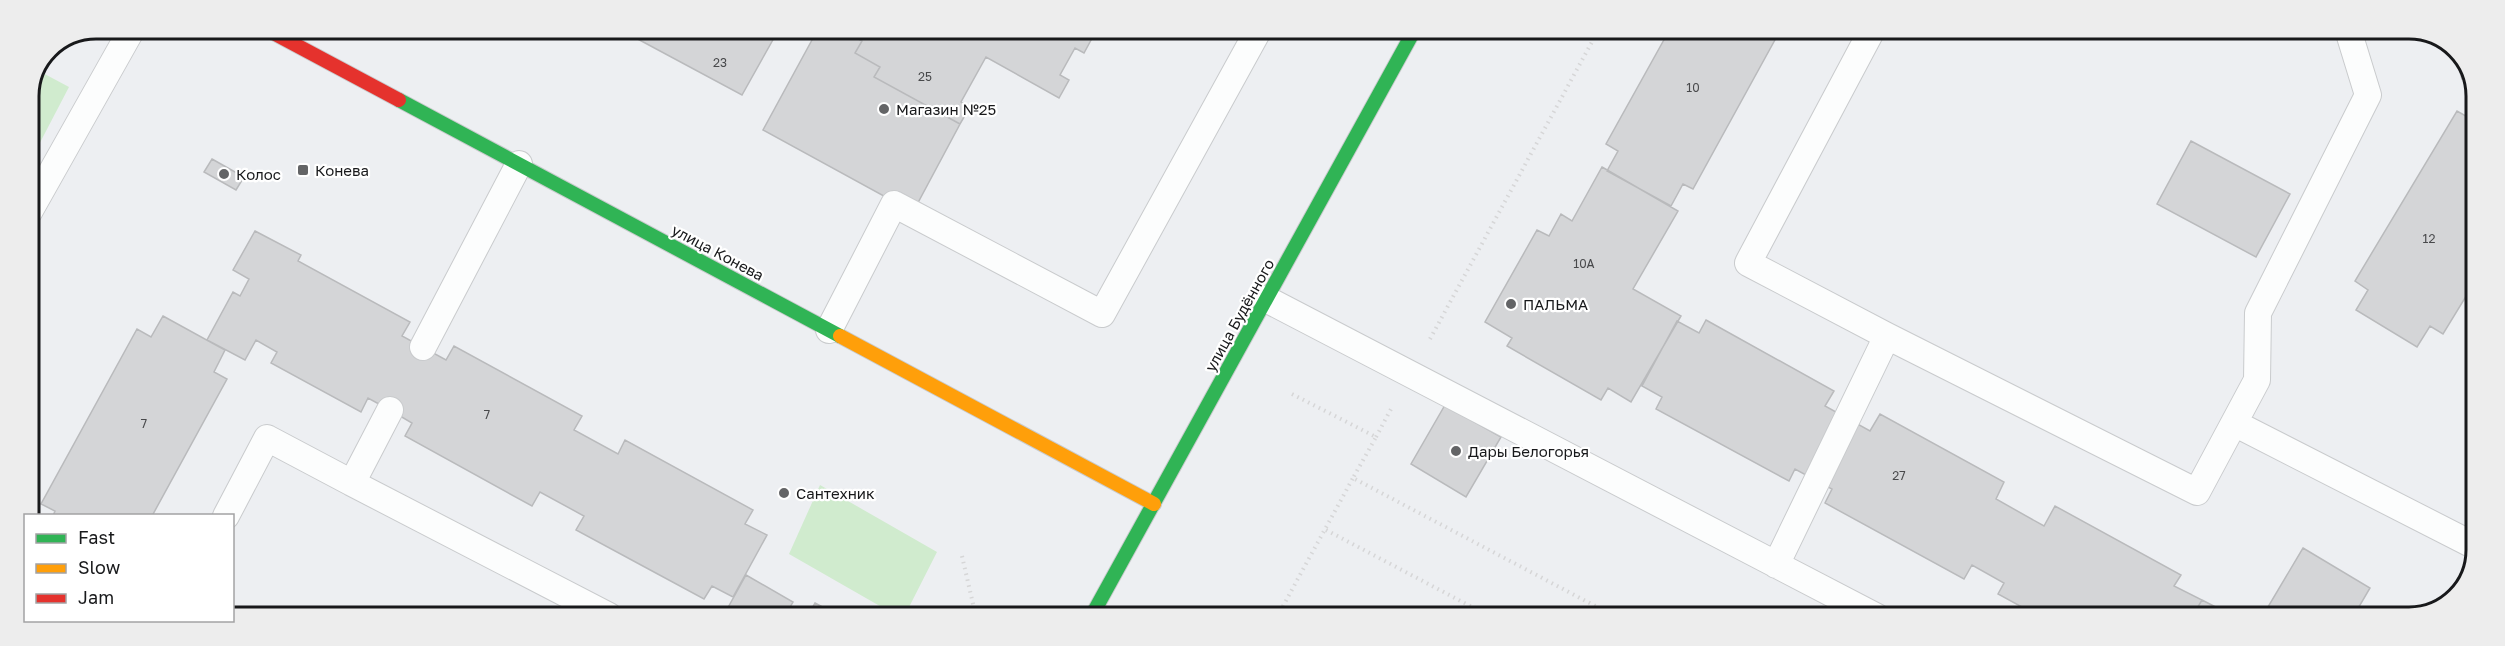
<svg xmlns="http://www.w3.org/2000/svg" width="2505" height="646" viewBox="0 0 2505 646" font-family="'Golos Text',sans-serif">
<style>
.green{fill:#d0ebce}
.building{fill:#d4d5d7;stroke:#b9babc;stroke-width:1.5}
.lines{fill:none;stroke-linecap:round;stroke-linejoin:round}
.lane-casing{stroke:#c9cbcd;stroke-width:28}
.fast-casing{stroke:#c9cbcd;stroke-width:16}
.slow-casing{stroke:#c9cbcd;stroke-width:16}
.jam-casing{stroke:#c9cbcd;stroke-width:16}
.path{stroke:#d6d6d7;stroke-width:4;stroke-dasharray:1.5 4.5;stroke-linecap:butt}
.lane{stroke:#fcfdfd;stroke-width:26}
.fast{stroke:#30b455;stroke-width:14}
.slow{stroke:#ff9f0a;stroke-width:14}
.jam{stroke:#e5322d;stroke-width:14}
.poi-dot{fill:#636466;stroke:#fff;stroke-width:2}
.labels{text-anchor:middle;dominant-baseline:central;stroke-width:4.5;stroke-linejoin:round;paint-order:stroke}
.number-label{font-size:12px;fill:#48494b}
.poi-label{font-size:15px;fill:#18191b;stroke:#fff;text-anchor:start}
.street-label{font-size:15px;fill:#18191b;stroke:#fff}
.rim{fill:none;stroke:#18191b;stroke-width:3}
</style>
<rect width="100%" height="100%" fill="#edeff2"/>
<path class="green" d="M39,71L69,87L33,156L29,154V95Z
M820,485L937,552L904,617H899L789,554Z"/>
<path class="building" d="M619,29H779L742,95Z
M818,29H854L851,35L862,41L855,53L880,67L874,77L960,124L913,212L763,130Z
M854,29H1097L1084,53L1075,48L1060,75L1069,80L1059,98L986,57L961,102L970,107L960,124L874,77L880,67L855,53L862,41L851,35Z
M1670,29H1781L1693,189L1683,184L1671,206L1607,171L1618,151L1606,144Z
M2453,48L2460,52L2470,76L2462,79Z
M2476,110V280L2443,334L2430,326L2417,347L2356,310L2368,290L2355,281L2457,111L2471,119Z
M2191,141L2290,194L2256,257L2157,204Z
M212,159L244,177L236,190L204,172Z
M1602,167L1678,211L1633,289L1681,316L1631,402L1608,388L1601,400L1507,346L1512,338L1485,322L1537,230L1549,236L1561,214L1572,221Z
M255,231L301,255L298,261L410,322L402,336L446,360L454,346L582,416L574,430L618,454L625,440L753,510L745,524L767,535L733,597L712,586L704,599L641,565L576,530L584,516L540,492L532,506L405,436L412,423L390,410L368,398L361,412L271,363L277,352L256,340L245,360L207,340L233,292L240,296L249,279L233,270Z
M163,316L225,350L214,372L227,379L152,516H53L55,511L41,504L137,329L151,337Z
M1706,320L1834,391L1825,406L1870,431L1880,414L2004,482L1996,499L2044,526L2055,506L2181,575L2174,586L2202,600L2192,617H2040L1998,594L2004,583L1972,565L1964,579L1825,503L1832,489L1795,469L1789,481L1656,409L1662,397L1642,386L1677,321L1699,333Z
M1445,405L1501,437L1466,497L1411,464Z
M2303,548L2370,588L2353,617H2262Z
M746,575L793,602L789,609L803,617H732L725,613Z
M2202,600L2235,617H2192Z
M815,603L841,617H807Z"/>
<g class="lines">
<defs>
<path id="lane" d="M1872,30L1748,263L1887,336L2197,492L2257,380L2258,313L2368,95L2348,30
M29,212L132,29
M1266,299L1877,617
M829,330L894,204L1102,314L1259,29
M423,347L519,164
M390,410L352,483L609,616
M2234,423L2475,546
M226,516L267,438L352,483
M1776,565L1887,336"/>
<path id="fast" d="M399,100L840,336
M1091,617L1415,29"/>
<path id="slow" d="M840,336L1154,504"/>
<path id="jam" d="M266,29L399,100"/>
</defs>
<use href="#lane" class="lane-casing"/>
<use href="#fast" class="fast-casing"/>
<use href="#slow" class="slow-casing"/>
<use href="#jam" class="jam-casing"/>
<path class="path" d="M1430,339L1599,29
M1292,394L1376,437L1353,478L1616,617
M1376,437L1391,409
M1326,530L1491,617
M962,556L976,617
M1277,617L1353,478"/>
<use href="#lane" class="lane"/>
<use href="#fast" class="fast"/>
<use href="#slow" class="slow"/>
<use href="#jam" class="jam"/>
</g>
<g class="poi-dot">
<circle cx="884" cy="109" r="6"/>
<rect x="297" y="164" width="12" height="12" rx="3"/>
<circle cx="224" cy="174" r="6"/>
<circle cx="1511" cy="304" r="6"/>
<circle cx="1456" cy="451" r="6"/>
<circle cx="784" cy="493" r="6"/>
</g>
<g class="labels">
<g class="number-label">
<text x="720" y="62">23</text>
<text x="925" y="76">25</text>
<text x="1693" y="87">10</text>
<text x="2429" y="238">12</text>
<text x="1584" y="263">10А</text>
<text x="487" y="414">7</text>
<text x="144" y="423">7</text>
<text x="1899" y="475">27</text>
</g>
<g class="poi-label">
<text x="896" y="109">Магазин №25</text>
<text x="315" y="170">Конева</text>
<text x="236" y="174">Колос</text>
<text x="1523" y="304">ПАЛЬМА</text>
<text x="1468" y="451">Дары Белогорья</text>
<text x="796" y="493">Сантехник</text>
</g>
<g class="street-label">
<text transform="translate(718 252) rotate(28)">улица Конева</text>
<text transform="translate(1239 315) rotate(-61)">улица Будённого</text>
</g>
</g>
<path d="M0 0H2505V646H0ZM96 39H2409A57 57 0 0 1 2466 96V550A57 57 0 0 1 2409 607H96A57 57 0 0 1 39 550V96A57 57 0 0 1 96 39Z" fill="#ededed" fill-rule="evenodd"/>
<path class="rim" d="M96 39H2409A57 57 0 0 1 2466 96V550A57 57 0 0 1 2409 607H96A57 57 0 0 1 39 550V96A57 57 0 0 1 96 39Z"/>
<rect x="24" y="514" width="210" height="108" fill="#ffffff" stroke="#a3a3a4" stroke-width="1.5"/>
<rect x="36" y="534" width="30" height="9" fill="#30b455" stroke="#a3a3a4" stroke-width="1.5"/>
<text x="78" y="544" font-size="18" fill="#18191b">Fast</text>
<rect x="36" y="564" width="30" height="9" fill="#ff9f0a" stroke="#a3a3a4" stroke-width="1.5"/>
<text x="78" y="574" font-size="18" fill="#18191b">Slow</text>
<rect x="36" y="594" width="30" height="9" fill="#e5322d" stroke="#a3a3a4" stroke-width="1.5"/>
<text x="78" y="604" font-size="18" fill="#18191b">Jam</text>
</svg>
